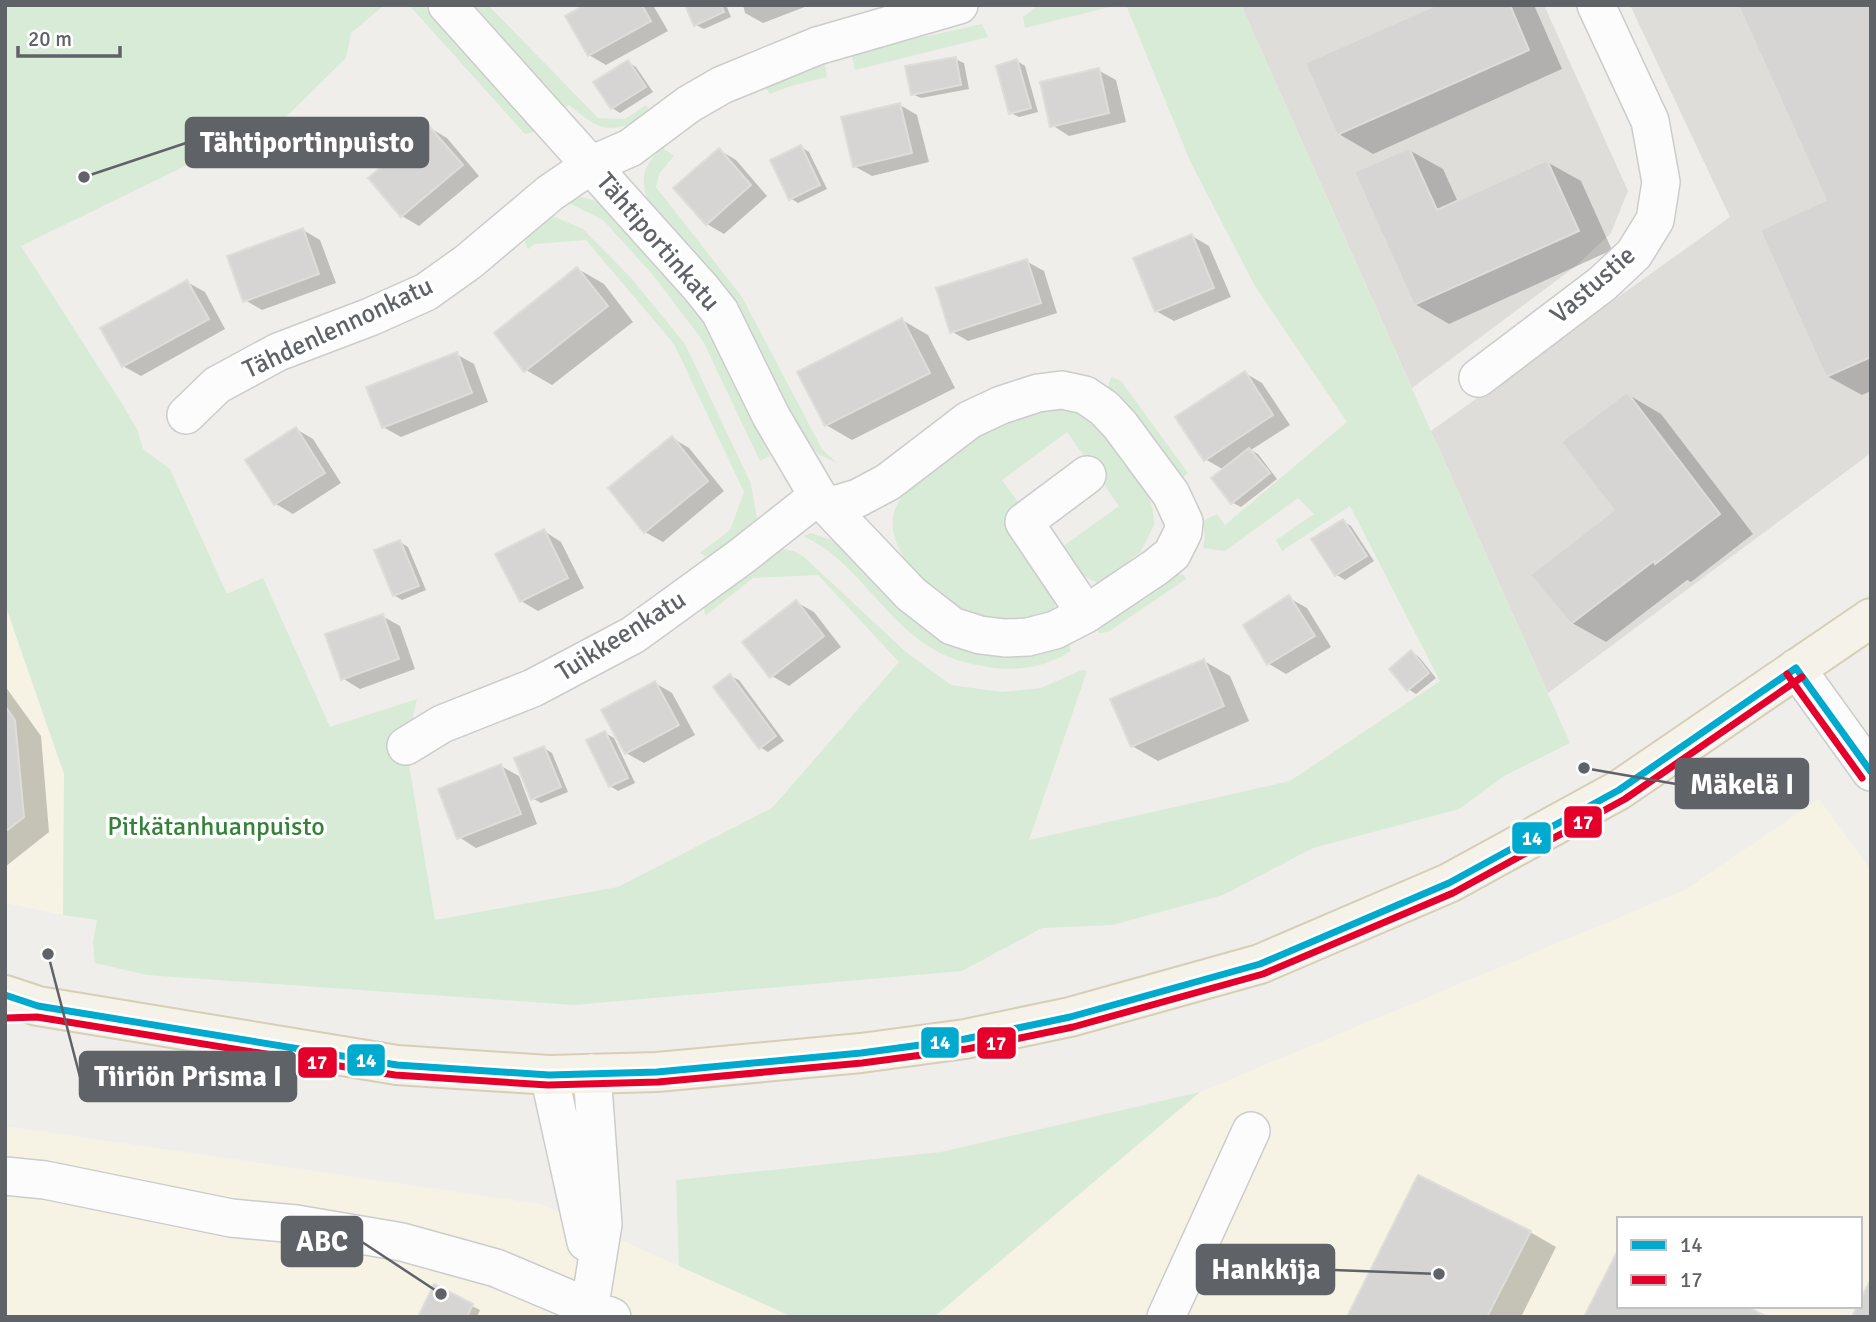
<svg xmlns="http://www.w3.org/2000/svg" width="1876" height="1322" viewBox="0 0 1876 1322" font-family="Signika,sans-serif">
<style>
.commercial{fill:#f7f3e4;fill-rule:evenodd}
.industrial{fill:#dfddda}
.green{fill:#d8ebd6}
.shadow{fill:#0003}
.building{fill:#d6d5d3;stroke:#deddd9;stroke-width:2}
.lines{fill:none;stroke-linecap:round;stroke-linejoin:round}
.minor-casing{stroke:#cbcccc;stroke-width:40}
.major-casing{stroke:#d7ceb8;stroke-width:42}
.minor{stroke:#fdfcfc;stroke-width:37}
.major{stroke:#f4f2e9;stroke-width:38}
.bus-1-casing{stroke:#fff;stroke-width:12}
.bus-2-casing{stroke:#fff;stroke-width:12}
.bus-1{stroke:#00a9ce;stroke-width:7}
.bus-2{stroke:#e4002b;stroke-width:7}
.labels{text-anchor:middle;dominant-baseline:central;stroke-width:7;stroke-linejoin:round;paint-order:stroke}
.street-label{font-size:26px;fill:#5f6368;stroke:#fff}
.park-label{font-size:26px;fill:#348238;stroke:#fff}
.leader{fill:none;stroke:#5f6368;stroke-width:2.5}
.callout-dot{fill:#5f6368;stroke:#fff;stroke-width:2.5}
.callout{fill:#5f6368;stroke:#5f6368;stroke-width:2.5}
.callout-label{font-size:28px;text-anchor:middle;font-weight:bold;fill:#fff}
.line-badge{stroke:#fff;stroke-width:2.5}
.badge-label{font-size:19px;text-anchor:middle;font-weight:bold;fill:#fff}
</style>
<rect width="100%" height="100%" fill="#efeeea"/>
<path class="commercial" d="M5,604L64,774L63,915L5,903Z
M1819,799L1871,870V1317H934L1200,1092L1685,890ZM1619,1219H1860V1306H1619Z
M5,1126L540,1204L793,1317H5Z"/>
<path class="industrial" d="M1241,5H1544L1628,191L1611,233L1576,266L1412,388Z
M1630,5H1871V453L1548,693L1431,431L1730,217Z"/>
<path class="green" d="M5,5L382,7L351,33L346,58L286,117L21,246L121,402L138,431L143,449L170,469L227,594L263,578L330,727L417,699L406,746L435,920L618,887L772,808L899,662L818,575L753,578L705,616L704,608L711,600L776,548L794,551L804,557L907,653L951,685L1002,692L1041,688L1082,670L1087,671L1029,840L1290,781L1440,681L1350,506L1282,551L1276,540L1314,514L1298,498L1225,551L1203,548L1205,536L1203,521L1217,514L1225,525L1347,422L1255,286L1191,163L1126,5H1241L1570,743L1504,776L1459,809L1313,848L1223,895L1112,925L1042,928L962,971L574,1005L147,975L95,963L93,942L97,920L63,915L64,774L5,604Z
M409,5H423L537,131L525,134Z
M470,5H488L598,118L625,119L646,105L651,114L635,126L632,123C602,135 592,123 569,105L565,107Z
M1035,5H1118L1025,28L1023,17L1035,8Z
M982,24L988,37L855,70L852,56L855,52Z
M820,63L825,65L827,77L791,86L770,94L763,84Z
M662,147L674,156L659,174L656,187L742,297L822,449L837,463L818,454L807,439L803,441L728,293L649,202C638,177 645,165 662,147Z
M581,197L600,202L699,314L721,352L770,456L760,461L703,341L653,275L603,220L567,202Z
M550,215L583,229L632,279L685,344L751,484L757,520L713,556L706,557L700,553L730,530L744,492L674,344L586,240L535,244L528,249L525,243L526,237Z
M1111,377L1121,381L1188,473L1180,479L1107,390Z
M1049,407H1072L1095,421L1139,480L1149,497L1153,511L1154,525L1141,551L1119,569L1097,583L1074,571L1058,550L1119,506L1067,432L1002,480L1023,509L1056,591C1057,615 1049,615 1028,619C1008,622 988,621 970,614C936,600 874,545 898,503C905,490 922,480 933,471C952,455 971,437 993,426C1010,418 1031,413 1049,407Z
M811,533L837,542L906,614L935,636L953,646L976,653L1021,657L1068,642L1071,651C1046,667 1017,672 988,667C972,664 956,661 942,654C886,627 859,561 803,536Z
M1177,574L1184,575L1186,579L1108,632L1099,633L1096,627Z
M1200,1092L934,1317H793L679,1266L676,1180L941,1152Z"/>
<path class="shadow" d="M588,5H653L668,31L606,65L589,55Z
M687,5H726L731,17L704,29L696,25Z
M743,5H810L763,23L745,13Z
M1440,5H1534L1562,69L1373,154L1339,134Z
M1871,5V391L1862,395L1827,376L1829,201Z
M955,59L964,63L969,89L921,98L912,94Z
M1017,61L1025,66L1038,112L1019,117L1011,113Z
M628,62L636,67L653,92L620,113L612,108Z
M1098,70L1116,80L1126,122L1069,136L1052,125Z
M900,105L917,115L929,162L872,176L854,166Z
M430,128L447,138L479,176L419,226L402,216Z
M801,147L809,152L827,189L798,203L790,198Z
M719,150L736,160L767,196L724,234L707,224Z
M1409,150L1443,169L1458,202L1547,162L1581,181L1612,250L1449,324L1415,304Z
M303,230L320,240L336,283L262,310L245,300Z
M1192,236L1209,246L1231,297L1174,321L1156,311Z
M1026,261L1044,271L1057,313L968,341L951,331Z
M578,269L604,284L633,322L552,385L526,370Z
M187,282L205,292L225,329L141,376L123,366Z
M902,320L928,335L955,388L852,440L826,425Z
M456,354L474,364L488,402L401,437L383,427Z
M1245,373L1262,383L1290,425L1251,450L1258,454L1277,479L1241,507L1233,503L1224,470L1205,459Z
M1627,394L1661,414L1753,534L1691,582L1687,580L1606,642L1572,623L1617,510Z
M296,429L313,439L341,483L293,514L276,504L248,460Z
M672,438L689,448L724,491L663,542L645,532Z
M1343,521L1351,526L1374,561L1345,580L1337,575L1314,540Z
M544,531L561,542L584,588L538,611L521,601Z
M400,542L408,547L426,590L402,600L394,595Z
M1289,598L1307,608L1331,647L1286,674L1269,664L1245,626Z
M796,602L814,612L841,647L789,686L772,676Z
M382,616L400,626L415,669L360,689L342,678Z
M1411,652L1419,657L1436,678L1416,694L1408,689Z
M1204,661L1230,676L1249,721L1158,761L1132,746Z
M730,676L739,680L784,741L768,752L760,747Z
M655,683L672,693L695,735L644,763L626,753Z
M5,686L41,736L49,832L5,867Z
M605,733L614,738L635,783L618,791L610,786Z
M544,748L552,753L568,792L541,803L532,798Z
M501,766L519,776L537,824L476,848L459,837Z
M1530,1232L1556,1247L1521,1317H1349Z
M435,1287L480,1310L477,1317H420Z"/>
<path class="building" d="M585,5H642L651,21L588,56L565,16Z
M685,5H721L724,12L694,26Z
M1436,5H1510L1529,50L1337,135L1305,63Z
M1738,5H1871V357L1826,377L1760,230L1826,200Z
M956,57L961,85L911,95L905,66Z
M1017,59L1031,108L1009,114L996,66Z
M628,60L646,87L611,109L593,82Z
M1099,68L1109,113L1050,127L1040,82Z
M900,103L912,153L853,167L841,117Z
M429,126L463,165L401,217L368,178Z
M801,145L820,185L789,200L770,160Z
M719,148L751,185L706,225L673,188Z
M1409,148L1437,210L1547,160L1579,231L1414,305L1354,172Z
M303,228L319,274L243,302L227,256Z
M1192,234L1214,288L1155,312L1133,258Z
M1027,259L1041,303L950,333L936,288Z
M577,267L608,306L524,372L494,333Z
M187,280L209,319L122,367L100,328Z
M902,318L930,373L825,426L797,372Z
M457,352L472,393L382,428L366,387Z
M1245,371L1273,415L1204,461L1175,417Z
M1627,392L1720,514L1655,564L1654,561L1571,624L1530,575L1614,510L1561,442Z
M296,427L325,473L274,505L245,460Z
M672,436L708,481L644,533L608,488Z
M1249,448L1270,473L1231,504L1211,478Z
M1343,519L1367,556L1335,576L1311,539Z
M544,529L568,578L520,602L495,554Z
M400,540L419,586L393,596L374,550Z
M1289,595L1315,636L1267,665L1243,625Z
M796,600L824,636L770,678L742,642Z
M383,614L399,659L341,680L325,634Z
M1411,650L1429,673L1407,691L1389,669Z
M1204,659L1224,706L1131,747L1110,699Z
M730,674L776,736L759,749L713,687Z
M655,681L679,725L625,754L601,710Z
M5,706L15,720L24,817L5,832Z
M605,731L628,778L609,787L586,740Z
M544,746L561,787L531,800L514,758Z
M501,764L521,814L457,839L438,789Z
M1418,1175L1531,1231L1487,1317H1347Z
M1619,1248V1306H1746L1767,1317H1584Z
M1871,1279V1317H1852L1857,1306H1860V1300Z
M434,1284L473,1304L467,1317H418Z"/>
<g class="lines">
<defs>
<path id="minor" d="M447,5L701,288L720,312L771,416L818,496L851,531L911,594L952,626L980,635L1005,638L1028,637L1055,630L1086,614L1156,567L1172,554L1183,532L1184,522L1171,494L1120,425L1104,408L1085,395L1062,390L1038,393L1001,405L969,420L888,482L858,498L828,507
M1478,378L1602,284L1634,254L1655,220L1661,182L1650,121L1596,5
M186,415L217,385L278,352L370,317L426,292L468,262L550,193L591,165L630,148L689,104L722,85L817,46L959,5
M1086,614L1024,522L1087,475
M1796,668L1871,772
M406,746L442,724L533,688L633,635L742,556L818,496
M549,1075L586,1242
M5,1176L45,1180L231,1218L296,1224L402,1242L496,1268L612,1317
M588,1317L603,1224L592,1073
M1166,1317L1251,1131"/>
<path id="major" d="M5,995L38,1006L397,1065L549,1075L657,1072L861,1053L965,1039L1070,1017L1260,964L1449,883L1619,790L1871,618"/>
</defs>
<use href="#minor" class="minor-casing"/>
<use href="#major" class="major-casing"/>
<use href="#minor" class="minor"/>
<use href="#major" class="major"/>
<defs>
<path id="bus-1" d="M1796,668L1871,772
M5,995L38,1006L397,1065L549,1075L657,1072L861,1053L965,1039L1070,1017L1260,964L1449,883L1619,790L1796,668"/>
<path id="bus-2" d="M1787,674L1862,778
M6,1018L37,1017L395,1075L548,1085L658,1082L862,1063L967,1049L1073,1027L1263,974L1453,893L1625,799L1802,677"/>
</defs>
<use href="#bus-1" class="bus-1-casing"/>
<use href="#bus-2" class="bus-2-casing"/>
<use href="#bus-1" class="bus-1"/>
<use href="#bus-2" class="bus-2"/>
</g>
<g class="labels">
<g class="street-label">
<text transform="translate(658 242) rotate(49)">Tähtiportinkatu</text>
<text transform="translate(1593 285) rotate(-41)">Vastustie</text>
<text transform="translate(338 328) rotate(-25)">Tähdenlennonkatu</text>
<text transform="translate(621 636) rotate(-32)">Tuikkeenkatu</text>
</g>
<g class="park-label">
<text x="216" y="827">Pitkätanhuanpuisto</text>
</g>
</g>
<path class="leader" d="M84 177L186 143M1584 768L1676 784M48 954L80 1077M441 1294L362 1242M1439 1274L1334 1270"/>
<g class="callout-dot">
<circle cx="84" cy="177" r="7"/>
<circle cx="1584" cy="768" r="7"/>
<circle cx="48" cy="954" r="7"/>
<circle cx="441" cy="1294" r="7"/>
<circle cx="1439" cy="1274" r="7"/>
</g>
<g class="callout">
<rect x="186" y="118" width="242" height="49" rx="7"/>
<rect x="1676" y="759" width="132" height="49" rx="7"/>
<rect x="80" y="1052" width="216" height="49" rx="7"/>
<rect x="282" y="1217" width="80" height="49" rx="7"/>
<rect x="1197" y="1245" width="137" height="49" rx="7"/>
</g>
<g class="callout-label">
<text x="307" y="152">Tähtiportinpuisto</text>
<text x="1742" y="794">Mäkelä I</text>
<text x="188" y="1086">Tiiriön Prisma I</text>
<text x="322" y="1251">ABC</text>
<text x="1266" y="1279">Hankkija</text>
</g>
<g class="line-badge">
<rect x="1563" y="805" width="40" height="34" rx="7" fill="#e4002b"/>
<rect x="1511" y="821" width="41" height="34" rx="7" fill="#00a9ce"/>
<rect x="920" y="1026" width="40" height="33" rx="7" fill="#00a9ce"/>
<rect x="976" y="1026" width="41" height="34" rx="7" fill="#e4002b"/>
<rect x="346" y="1043" width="40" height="34" rx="7" fill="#00a9ce"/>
<rect x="297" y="1046" width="41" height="33" rx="7" fill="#e4002b"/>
</g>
<g class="badge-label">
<text x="1583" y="829">17</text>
<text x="1532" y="845">14</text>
<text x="940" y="1049">14</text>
<text x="996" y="1050">17</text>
<text x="366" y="1067">14</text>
<text x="317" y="1069">17</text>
</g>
<rect width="1876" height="1322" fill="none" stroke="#5f6368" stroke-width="14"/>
<rect x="1617" y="1217" width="245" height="91" fill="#ffffff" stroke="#bfc1c3" stroke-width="2"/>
<rect x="1631" y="1240" width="35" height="10" fill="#00a9ce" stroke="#bfc1c3" stroke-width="2"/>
<text x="1680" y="1252" font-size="21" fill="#5f6368">14</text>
<rect x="1631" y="1275" width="35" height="10" fill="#e4002b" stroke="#bfc1c3" stroke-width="2"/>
<text x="1680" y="1287" font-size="21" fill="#5f6368">17</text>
<path d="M18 46v10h102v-10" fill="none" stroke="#5f6368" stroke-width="3.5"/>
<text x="28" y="46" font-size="21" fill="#5f6368" stroke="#ffffff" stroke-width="5" paint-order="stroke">20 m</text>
</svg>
